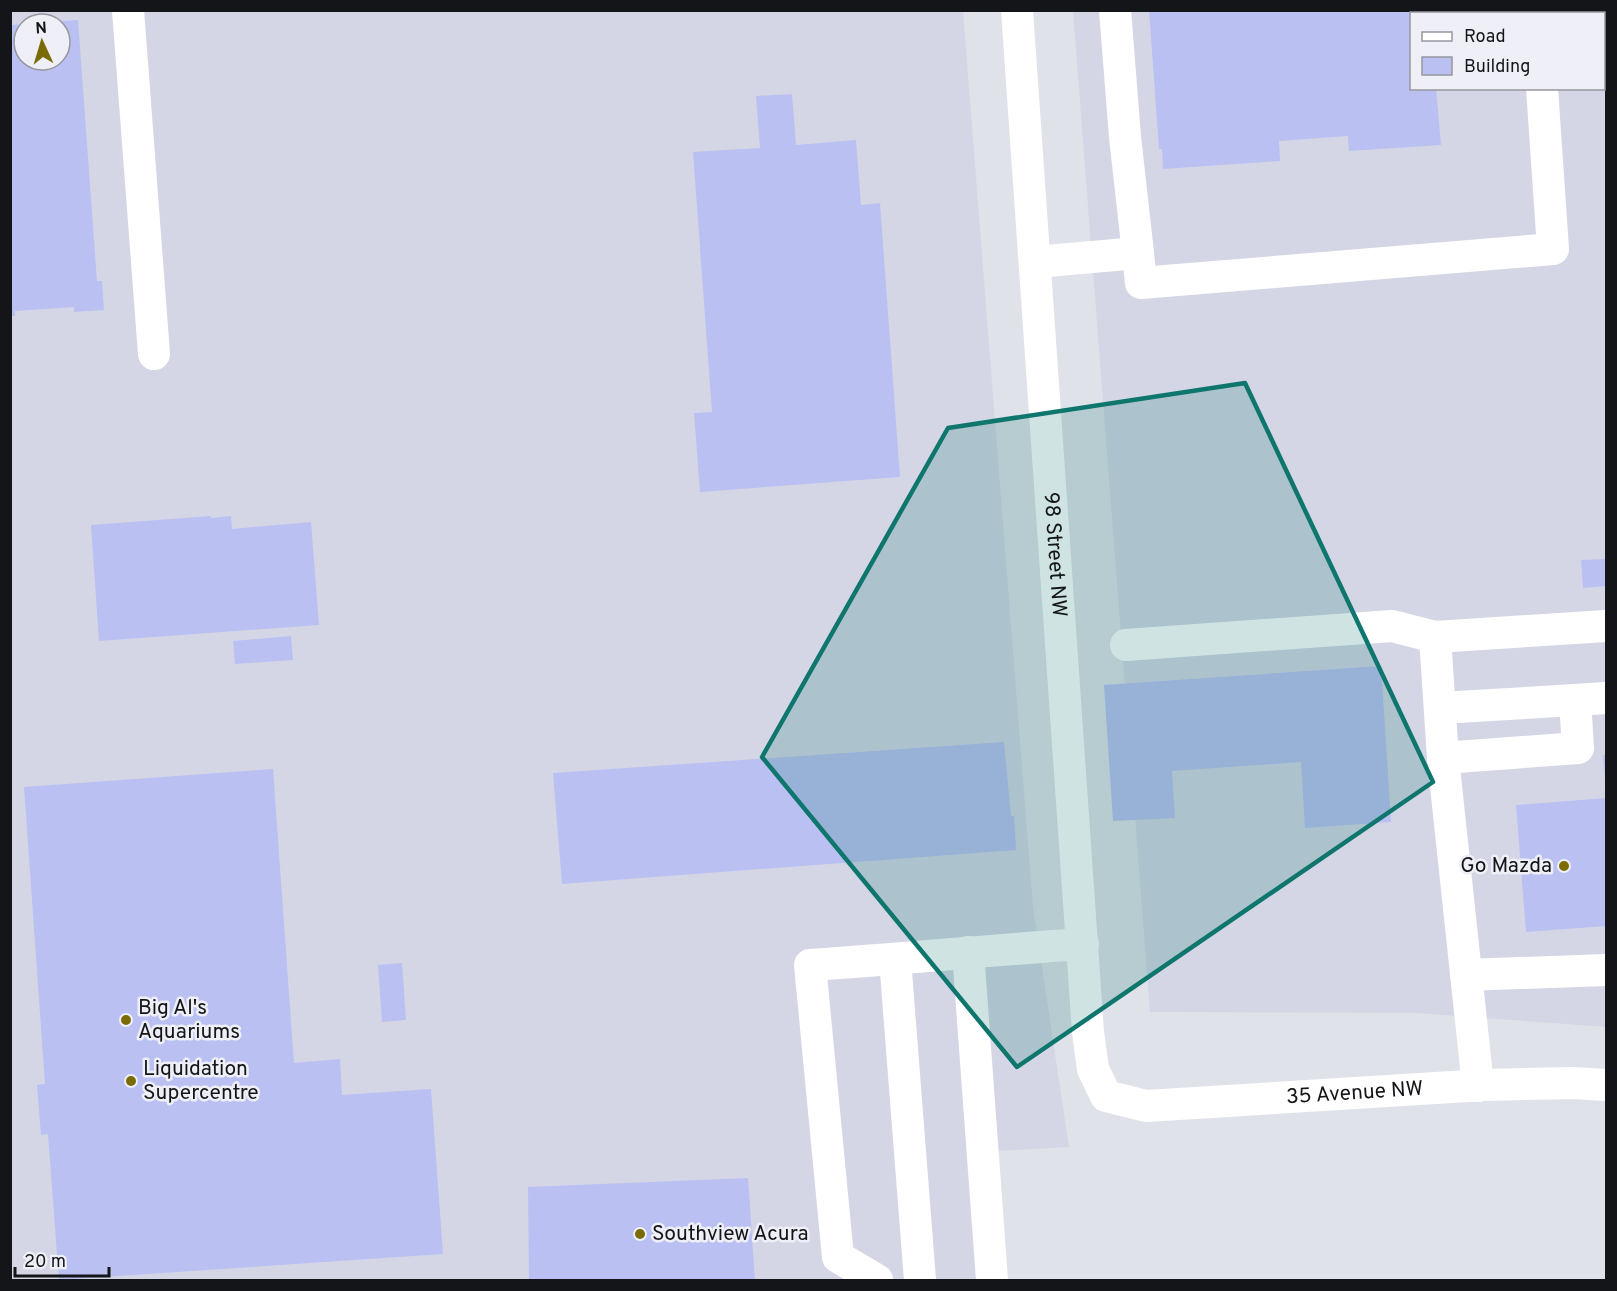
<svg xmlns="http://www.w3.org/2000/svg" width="1617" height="1291" viewBox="0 0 1617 1291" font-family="Overpass,sans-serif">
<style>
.built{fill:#d4d6e6;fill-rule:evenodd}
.building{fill:#bac0f2}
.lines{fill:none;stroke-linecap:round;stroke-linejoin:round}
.minor{stroke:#fff;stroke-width:32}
.marked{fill:#0f766e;fill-opacity:0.2;stroke:#0f766e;stroke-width:4.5;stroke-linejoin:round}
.poi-dot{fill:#7a6b04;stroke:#eeeff7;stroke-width:2}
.labels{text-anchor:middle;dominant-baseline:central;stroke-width:5;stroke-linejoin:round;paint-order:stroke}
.street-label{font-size:21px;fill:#141518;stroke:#eeeff7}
.poi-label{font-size:21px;fill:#141518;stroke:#eeeff7;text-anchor:start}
</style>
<rect width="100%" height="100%" fill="#e0e2ea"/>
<path class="built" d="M10,11H963L1033,907L1069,1147L978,1152L991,1280H11ZM24,24H60V60H24Z
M1073,11H1606V1027L1416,1013L1150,1012ZM1412,14H1604V88H1412Z"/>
<path class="building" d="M1149,10H1431V14H1412V88H1436L1441,145L1349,151L1348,136L1279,141L1280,161L1163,169L1162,149H1159Z
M78,20L97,281H102L104,310L74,312V307L15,311V316H10V25L24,24V60H60V24H48V22Z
M792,94L796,145L856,140L861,205L880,203L900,477L700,492L694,413L712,412L693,152L760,148L756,96Z
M211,516V518L231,516L232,529L311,522L319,625L99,641L91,525Z
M1606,559V586L1583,588L1581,560Z
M291,636L293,660L235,664L233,641Z
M1381,666L1391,822L1305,828L1301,762L1172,771L1175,818L1113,821L1104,685Z
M1004,742L1011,816H1014L1016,850L562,884L553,773Z
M1603,755H1606V779H1605Z
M273,769L294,1063L340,1059L342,1095L431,1089L443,1254L59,1280L48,1134L41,1135L37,1085L45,1084L24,787Z
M1606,798V926L1526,932L1516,805Z
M402,963L406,1020L382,1022L378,965Z
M748,1178L755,1280H529L528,1187Z"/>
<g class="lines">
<g class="minor">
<path d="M128,10L154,354"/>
<path id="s1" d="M1017,10L1088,1032L1093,1069L1106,1096L1146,1106L1484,1085L1573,1083L1606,1085"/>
<path d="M1115,10L1125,137L1138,253"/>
<path d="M1536,10V14"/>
<path d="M1604,26H1606"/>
<path d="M1035,262L1138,253L1141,283L1553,249L1542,88"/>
<path d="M1606,626L1435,637L1443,758L1578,748L1575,700L1606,698"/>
<path d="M1126,645L1392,626L1435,637"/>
<path d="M1440,708L1575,700"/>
<path d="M1443,758L1478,1086"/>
<path d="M968,952L992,1280"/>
<path d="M895,959L920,1280"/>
<path d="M1466,975L1606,970"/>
<path d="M877,1280L838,1257L810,965C901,959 992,950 1083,944"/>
</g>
</g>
<path class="marked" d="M1245,383L1433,782L1017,1067L762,757L948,428Z"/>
<g class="poi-dot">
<circle cx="1564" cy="866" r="6"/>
<circle cx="126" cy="1020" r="6"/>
<circle cx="131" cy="1081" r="6"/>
<circle cx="640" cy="1234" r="6"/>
</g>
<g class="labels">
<g class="street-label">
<text stroke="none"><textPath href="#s1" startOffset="546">98 Street NW</textPath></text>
<text stroke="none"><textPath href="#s1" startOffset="1342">35 Avenue NW</textPath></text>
</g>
<g class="poi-label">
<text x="1552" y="866" text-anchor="end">Go Mazda</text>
<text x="138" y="1008">Big Al's<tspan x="138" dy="24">Aquariums</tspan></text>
<text x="143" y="1069">Liquidation<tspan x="143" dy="24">Supercentre</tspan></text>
<text x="652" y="1234">Southview Acura</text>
</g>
</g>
<rect width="1617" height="1291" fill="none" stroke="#141518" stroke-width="24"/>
<rect x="1410" y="12" width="195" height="78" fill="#eeeff7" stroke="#97989e" stroke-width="1.5"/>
<rect x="1422" y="32" width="30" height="9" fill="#ffffff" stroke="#97989e" stroke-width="1.5"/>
<text x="1464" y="42" font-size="18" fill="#141518">Road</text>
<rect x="1422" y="57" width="30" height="18" fill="#bac0f2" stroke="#97989e" stroke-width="1.5"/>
<text x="1464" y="72" font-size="18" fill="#141518">Building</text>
<g transform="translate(42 42) rotate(356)"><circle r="28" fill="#eeeff7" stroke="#97989e" stroke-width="1.5"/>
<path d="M0-4.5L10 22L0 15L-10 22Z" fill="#7a6b04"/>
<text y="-9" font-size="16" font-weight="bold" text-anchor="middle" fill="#141518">N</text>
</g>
<path d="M15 1267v9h94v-9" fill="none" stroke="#141518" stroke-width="3"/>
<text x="24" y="1267" font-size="18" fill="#141518" stroke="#eeeff7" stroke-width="4.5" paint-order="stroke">20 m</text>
</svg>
